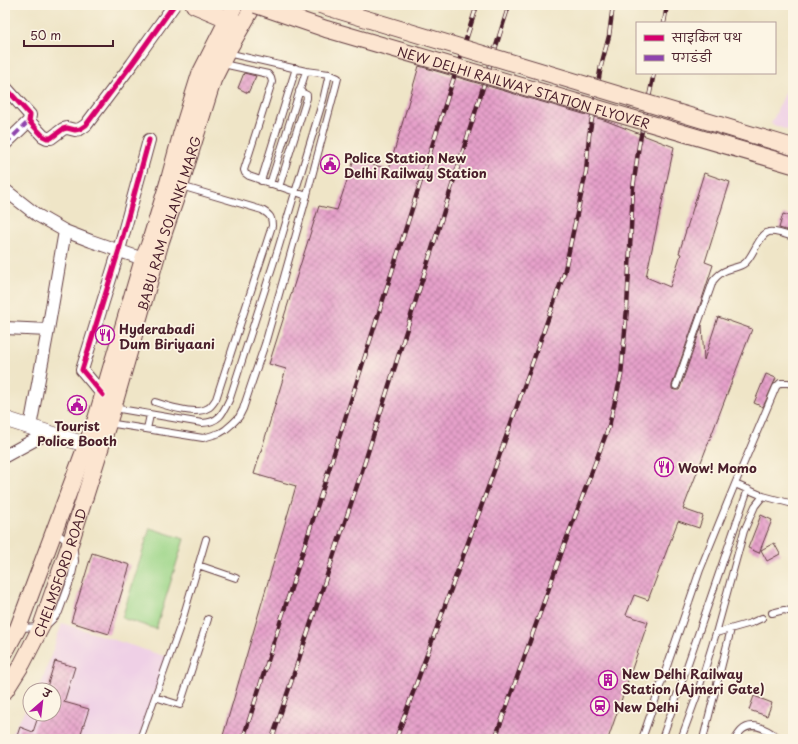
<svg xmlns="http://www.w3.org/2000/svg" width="798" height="744" viewBox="0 0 798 744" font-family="'Playpen Sans','Playpen Sans Deva',sans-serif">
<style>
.built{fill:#efd0e6}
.green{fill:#9dd689;stroke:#747a5a}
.building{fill:url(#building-cross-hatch)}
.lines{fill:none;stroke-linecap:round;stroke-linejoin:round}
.service-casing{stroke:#633d42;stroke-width:8}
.minor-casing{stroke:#633d42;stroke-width:14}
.tertiary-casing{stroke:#633d42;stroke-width:16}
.secondary-casing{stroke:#633d42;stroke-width:18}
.service{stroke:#fff;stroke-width:6}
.minor{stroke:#fff;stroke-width:12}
.tertiary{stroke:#fff;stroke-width:15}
.secondary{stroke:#fce5d0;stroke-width:16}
.rail-casing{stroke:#4a1f2b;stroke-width:4.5}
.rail{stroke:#fcf5e5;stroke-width:3;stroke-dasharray:9;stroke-linecap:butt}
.secondary-bridge-casing{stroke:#633d42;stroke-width:18;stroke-linecap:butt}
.secondary-bridge{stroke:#fce5d0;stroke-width:16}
.quiet{stroke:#8e44ad;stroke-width:4;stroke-dasharray:8 4;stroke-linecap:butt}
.cycleway-casing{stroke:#fcf5e5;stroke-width:8}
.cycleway{stroke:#d6006c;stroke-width:5}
.labels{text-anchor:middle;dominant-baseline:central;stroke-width:3.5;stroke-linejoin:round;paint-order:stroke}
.street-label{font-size:13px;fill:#4a1f2b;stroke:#fcf5e5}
.poi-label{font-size:13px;font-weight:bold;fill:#4a1f2b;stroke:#fcf5e5;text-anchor:start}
</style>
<defs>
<pattern id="building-cross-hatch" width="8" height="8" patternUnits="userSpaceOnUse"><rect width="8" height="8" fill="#e6a0ca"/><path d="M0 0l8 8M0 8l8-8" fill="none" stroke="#bc82a4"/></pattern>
</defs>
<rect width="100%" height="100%" fill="#fcf5e5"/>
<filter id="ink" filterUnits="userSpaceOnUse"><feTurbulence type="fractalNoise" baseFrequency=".025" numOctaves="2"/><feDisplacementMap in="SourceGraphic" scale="8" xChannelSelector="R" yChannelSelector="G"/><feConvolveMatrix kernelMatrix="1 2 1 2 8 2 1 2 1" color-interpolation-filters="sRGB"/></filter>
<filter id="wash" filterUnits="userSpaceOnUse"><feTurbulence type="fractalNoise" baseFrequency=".012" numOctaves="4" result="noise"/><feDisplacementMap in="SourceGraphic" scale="16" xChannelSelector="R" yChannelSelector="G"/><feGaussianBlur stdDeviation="0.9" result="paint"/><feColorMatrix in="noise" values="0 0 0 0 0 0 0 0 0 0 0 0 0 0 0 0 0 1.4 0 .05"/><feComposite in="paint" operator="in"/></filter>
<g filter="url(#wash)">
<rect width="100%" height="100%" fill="#efe5c7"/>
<path class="built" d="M793,76V132L771,124Z
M62,623L167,657L139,739H8L30,702V714H54V690H37L42,682Z"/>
<path class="green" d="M150,528L184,539L156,629L122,618Z"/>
<g id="blocks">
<path class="building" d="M419,66L604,120L674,147L646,277L670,287L681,254L679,253L704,173L730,182L705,262L713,265L701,302L672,385V389L675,390H679L680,388L702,325L704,360L718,317L752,329L683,509L703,516L699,528L678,521L648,600L634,595L626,615L648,622L608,739H222L296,486L254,474L286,369L269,364L319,206L337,210L354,160L389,169Z
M244,73L256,76L248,93L238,88Z
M783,214L793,217V232L779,228Z
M766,374L776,378L763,407L754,403Z
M73,398L84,402L80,413L69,409Z
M761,515L772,520L759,553L748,548Z
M774,543L780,554L767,561L761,550Z
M92,553L130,565L109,634L71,622Z
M55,661L75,667L64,702L89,709L79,739H16L20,727L33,732L39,714H54V690H46Z
M754,696L772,703L767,716L749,710Z"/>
</g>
</g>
<g filter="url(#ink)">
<use href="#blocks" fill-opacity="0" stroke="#633d42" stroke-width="1"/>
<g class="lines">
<defs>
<path id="service" d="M223,64L268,74L271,78L272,82L244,170L245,173L249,176L307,196
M261,181L296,68
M270,184L306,71
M279,187L307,98V95L299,91
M676,386L713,281C717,276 721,272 727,270C734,267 739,268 745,263C753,257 759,234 769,232C775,231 787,235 793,237
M155,402C167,406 196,416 208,408C211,407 214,402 216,399L272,226C272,217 270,215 262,210L181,186
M114,408L202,423C220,422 223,413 230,398L278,249L323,100L329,74L306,71L227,53
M108,423L203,438L220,433L225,430L232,424L239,417L243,409L251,385L265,344L304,206L336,86L338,78L329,74
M147,429L150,415
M735,484L776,387L780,383H788L793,385
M198,565L236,578
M772,613L784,610L793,612
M19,628L41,627L49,623L54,618L59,612L71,579L75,561L74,551L70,544L56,532
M716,633L751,623L762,618
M155,697L180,705L208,619
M140,739L182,621L206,539
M642,739L700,570L735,484L763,496L793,504
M662,739L748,489
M681,739L696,698L716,633L744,531L755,506L763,496
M703,739L731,629
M735,739C737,737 739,733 741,731C753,719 770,731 780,739"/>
<path id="minor" d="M5,87L30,115L29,121L43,136L47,138H51L63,129L67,128L75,130L80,129L86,125L132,64L174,5
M5,144L29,121
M5,190L37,215L65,231L91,241L143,259
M5,328L48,330
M103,395L82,370L119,250L149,140
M30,427L48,330L65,231
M5,456L49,432"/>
<path id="tertiary" d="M5,419L87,445"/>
<g id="secondary">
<path d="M194,5L237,23"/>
<path d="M5,652L18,628L96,419L143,259L149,245L168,183L181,135L200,74L235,5"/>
<path id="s1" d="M5,691L22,664L41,627L70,544L113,408L161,241L180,186L213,80L227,52L254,5"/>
</g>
</defs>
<use href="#service" class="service-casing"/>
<use href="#minor" class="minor-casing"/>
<use href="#tertiary" class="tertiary-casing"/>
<use href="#secondary" class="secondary-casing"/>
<use href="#service" class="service"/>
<use href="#minor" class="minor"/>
<use href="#tertiary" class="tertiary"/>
<use href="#secondary" class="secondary"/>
<defs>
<path id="rail" d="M664,23L667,5
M243,739L477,5
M272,739L362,471L509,5
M396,739L480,510L564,274L586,172L589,136L601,66L609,36L613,5
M495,739L565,543L609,426L621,376L627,308L633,188L639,145L654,73"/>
</defs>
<use href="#rail" class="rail-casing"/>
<use href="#rail" class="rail"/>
<defs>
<g id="secondary-bridge">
<path id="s2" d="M256,5L326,29L793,165"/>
<path d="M320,5L793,147"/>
</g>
</defs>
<use href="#secondary-bridge" class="secondary-bridge-casing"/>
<use href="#secondary-bridge" class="secondary-bridge"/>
<path class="quiet" d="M5,144L29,121"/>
<defs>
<path id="cycleway" d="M5,87L30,115L29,121L43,136L47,138H51L63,129L67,128L75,130L80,129L86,125L132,64L174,5
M103,395L82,370L119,250L149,140"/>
</defs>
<use href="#cycleway" class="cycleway-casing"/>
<use href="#cycleway" class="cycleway"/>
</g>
</g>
<defs>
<symbol id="civic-ring" viewBox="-11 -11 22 22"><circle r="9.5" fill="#fcf5e5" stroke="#b5179e" stroke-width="1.5"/><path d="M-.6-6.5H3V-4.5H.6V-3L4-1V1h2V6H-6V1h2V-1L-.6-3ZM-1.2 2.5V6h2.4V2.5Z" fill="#b5179e"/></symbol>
<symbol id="restaurant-ring" viewBox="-11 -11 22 22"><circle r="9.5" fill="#fcf5e5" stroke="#b5179e" stroke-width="1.5"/><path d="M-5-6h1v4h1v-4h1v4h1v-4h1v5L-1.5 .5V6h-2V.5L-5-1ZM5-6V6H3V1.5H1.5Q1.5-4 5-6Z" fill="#b5179e"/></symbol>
<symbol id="building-ring" viewBox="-11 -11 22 22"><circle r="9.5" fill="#fcf5e5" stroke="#b5179e" stroke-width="1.5"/><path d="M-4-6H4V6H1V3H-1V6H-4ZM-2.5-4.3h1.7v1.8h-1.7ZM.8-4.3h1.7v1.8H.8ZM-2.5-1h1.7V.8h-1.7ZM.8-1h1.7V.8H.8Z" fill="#b5179e"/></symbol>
<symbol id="station-ring" viewBox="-11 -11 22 22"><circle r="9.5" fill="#fcf5e5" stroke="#b5179e" stroke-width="1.5"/><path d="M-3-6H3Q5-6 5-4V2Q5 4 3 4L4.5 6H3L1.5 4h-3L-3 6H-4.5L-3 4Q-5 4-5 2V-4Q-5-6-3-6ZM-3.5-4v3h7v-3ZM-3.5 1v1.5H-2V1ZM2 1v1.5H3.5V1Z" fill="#b5179e"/></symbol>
</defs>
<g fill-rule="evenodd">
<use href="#civic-ring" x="319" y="153" width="22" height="22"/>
<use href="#restaurant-ring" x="94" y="324" width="22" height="22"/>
<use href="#civic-ring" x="66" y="394" width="22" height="22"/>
<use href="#restaurant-ring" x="653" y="456" width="22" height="22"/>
<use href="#building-ring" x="597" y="669" width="22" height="22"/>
<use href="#station-ring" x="589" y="695" width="22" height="22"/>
</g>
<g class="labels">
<g class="street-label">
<text stroke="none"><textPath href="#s2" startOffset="280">NEW DELHI RAILWAY STATION FLYOVER</textPath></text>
<text stroke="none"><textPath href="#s1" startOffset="497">BABU RAM SOLANKI MARG</textPath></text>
<text stroke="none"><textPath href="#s1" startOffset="131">CHELMSFORD ROAD</textPath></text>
</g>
<g class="poi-label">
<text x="344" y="157">Police Station New<tspan x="344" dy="15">Delhi Railway Station</tspan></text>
<text x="119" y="328">Hyderabadi<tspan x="119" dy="15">Dum Biriyaani</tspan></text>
<text x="77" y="425" text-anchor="middle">Tourist<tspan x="77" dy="15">Police Booth</tspan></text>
<text x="678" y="467">Wow! Momo</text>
<text x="622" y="673">New Delhi Railway<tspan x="622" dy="15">Station (Ajmeri Gate)</tspan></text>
<text x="614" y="706">New Delhi</text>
</g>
</g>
<rect width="798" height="744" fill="none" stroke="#fcf5e5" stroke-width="20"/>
<rect x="636" y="22" width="140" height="52" fill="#fcf5e5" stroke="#b59f9b"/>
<rect x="644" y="35" width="20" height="6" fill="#d6006c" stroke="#b59f9b"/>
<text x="672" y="42" font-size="12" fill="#4a1f2b">साइकिल पथ</text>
<rect x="644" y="55" width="20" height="6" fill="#8e44ad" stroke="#b59f9b"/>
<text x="672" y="62" font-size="12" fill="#4a1f2b">पगडंडी</text>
<g transform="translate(42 702) rotate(28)"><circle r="19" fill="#fcf5e5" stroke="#b59f9b"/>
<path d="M0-3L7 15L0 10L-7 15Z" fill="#b5179e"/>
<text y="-6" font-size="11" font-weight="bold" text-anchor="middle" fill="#4a1f2b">उ</text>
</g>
<path d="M24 40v6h89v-6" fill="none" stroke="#4a1f2b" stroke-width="2"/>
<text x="30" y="40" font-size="12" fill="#4a1f2b" stroke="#fcf5e5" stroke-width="3" paint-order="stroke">50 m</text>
</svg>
